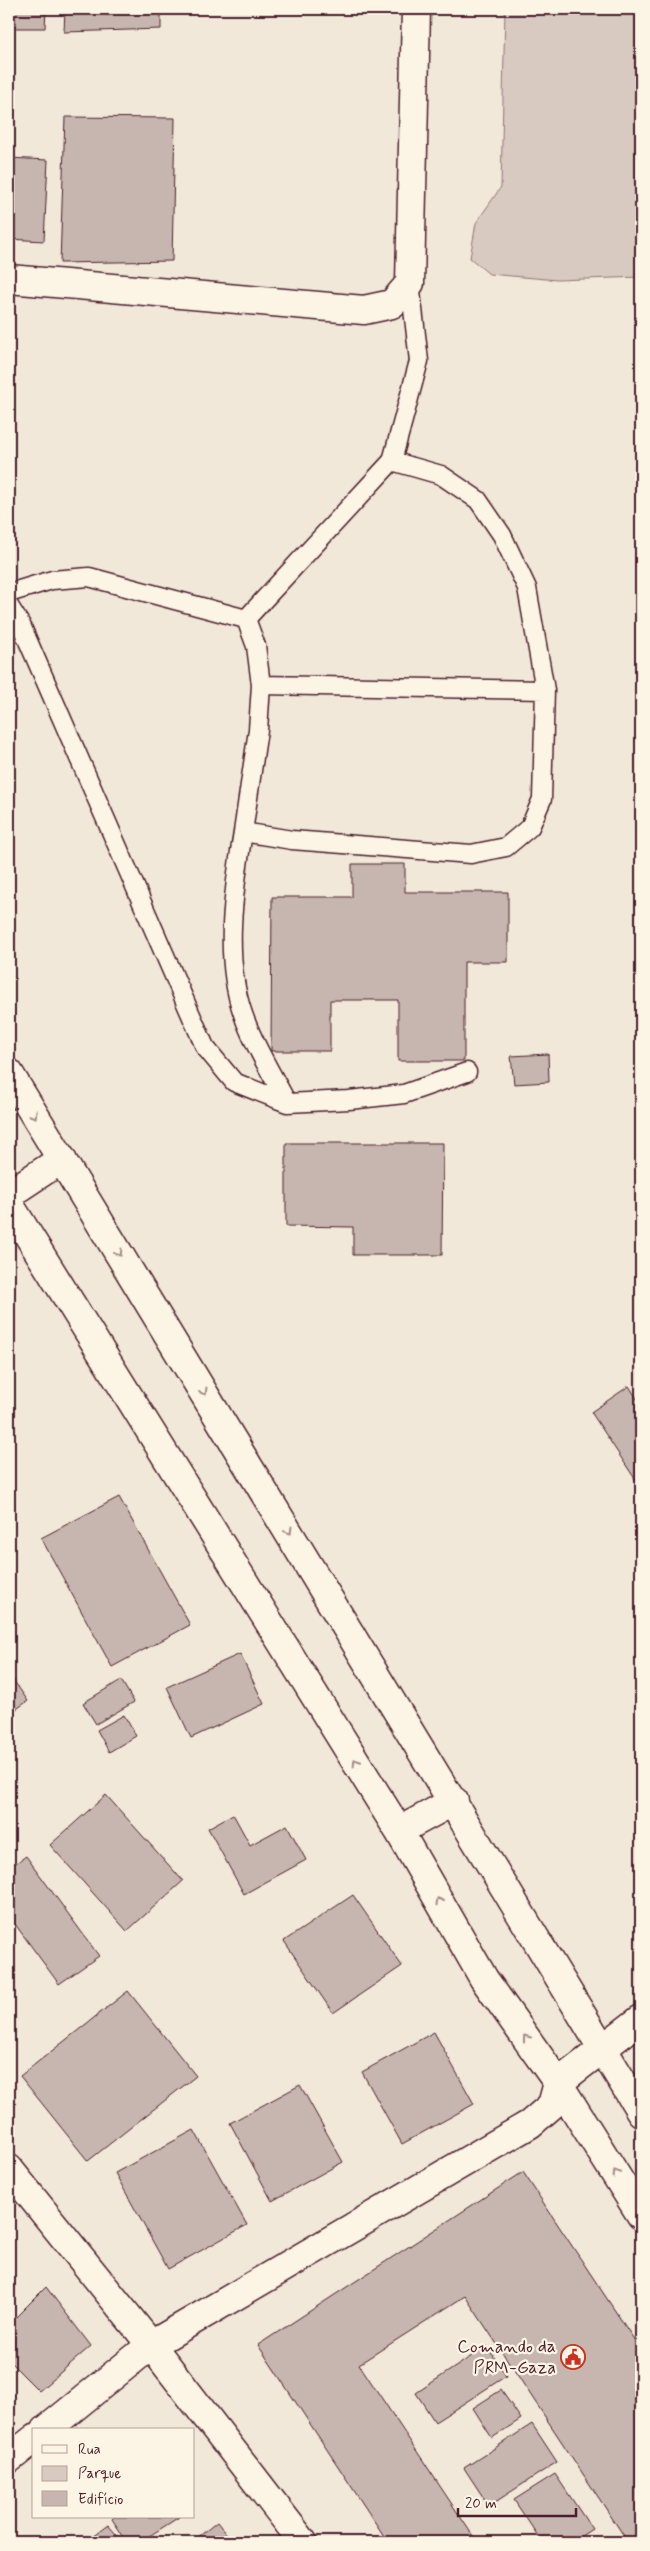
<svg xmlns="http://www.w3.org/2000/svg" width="650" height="2551" viewBox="0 0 650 2551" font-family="Mynerve,sans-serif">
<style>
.green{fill:#d8cac0;stroke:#917476}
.building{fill:#c7b6af;stroke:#4a1f2b}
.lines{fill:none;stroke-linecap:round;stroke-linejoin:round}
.service-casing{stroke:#4a1f2b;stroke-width:21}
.minor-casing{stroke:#4a1f2b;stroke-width:31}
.tertiary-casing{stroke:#4a1f2b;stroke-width:31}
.service{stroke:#fcf5e5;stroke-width:18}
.minor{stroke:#fcf5e5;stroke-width:28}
.tertiary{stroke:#fcf5e5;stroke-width:28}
.oneway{stroke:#a38a88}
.labels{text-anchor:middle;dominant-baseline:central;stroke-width:4.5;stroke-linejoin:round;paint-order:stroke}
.poi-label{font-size:18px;fill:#4a1f2b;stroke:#fcf5e5;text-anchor:end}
</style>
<rect width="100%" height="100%" fill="#f1e8da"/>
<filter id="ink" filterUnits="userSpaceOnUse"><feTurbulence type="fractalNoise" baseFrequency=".02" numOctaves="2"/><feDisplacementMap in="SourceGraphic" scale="10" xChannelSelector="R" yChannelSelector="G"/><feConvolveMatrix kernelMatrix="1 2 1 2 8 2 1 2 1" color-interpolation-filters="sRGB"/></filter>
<g filter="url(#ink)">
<path class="green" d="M505,9H641V277L557,280L489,274L470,258L476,223L501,187Z"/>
<path class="building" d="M9,9H46L45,28H9Z
M65,9H161V29L64,32Z
M65,117L175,118L172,261L60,263Z
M9,158L48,160L44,241L9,239Z
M352,864H405V892H508V962H464V1061H398V1000H330V1051H271L272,897H352Z
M548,1054L549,1082L514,1084L511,1056Z
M286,1143H443L442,1255H353V1227L286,1226Z
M629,1386L641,1405V1488L591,1412Z
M119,1497L190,1625L112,1667L41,1538Z
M240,1654L264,1704L191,1738L167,1687Z
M9,1674L28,1701L9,1714Z
M121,1680L134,1702L96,1724L83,1703Z
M124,1715L136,1736L109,1752L97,1730Z
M106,1795L183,1881L127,1931L50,1845Z
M233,1814L250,1845L287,1825L306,1860L244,1894L208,1828Z
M26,1856L99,1956L59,1984L9,1916V1868Z
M353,1895L402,1966L333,2013L284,1941Z
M128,1991L196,2076L88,2161L20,2076Z
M434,2032L474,2104L402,2144L362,2072Z
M300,2085L343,2162L272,2201L230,2123Z
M194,2130L247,2225L168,2269L115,2173Z
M523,2172L641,2350V2542H628L465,2296L359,2364L477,2542H388L258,2345Z
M46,2287L91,2346L39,2391L9,2361V2324Z
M487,2346L506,2376L435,2422L416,2393Z
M501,2390L521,2419L492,2438L473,2408Z
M532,2424L557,2462L489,2506L464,2468Z
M555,2474L592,2529L572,2542H542L514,2500Z
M114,2517H179L140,2542H127L112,2519Z
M217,2522L232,2541L192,2542Z
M108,2525L123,2542H85Z"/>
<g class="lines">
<defs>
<path id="service" d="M392,461L441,475L478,500L502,535L527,588L545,690
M9,593L52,580L89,577L246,619L392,461L419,361L410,283
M9,606L21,625L205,1047L234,1082L287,1103L349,1100L404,1094L467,1072
M246,619L256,646L261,685
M261,685L545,690L542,799L530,827L506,847L471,854L292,840L243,832L258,730Z
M243,832C234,889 223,957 243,1014C253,1044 272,1074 287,1103"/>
<path id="minor" d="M9,279L364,310L392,304L410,283L416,9
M9,1194L62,1159
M9,2169L151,2345L303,2542
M46,2430L151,2345L530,2124L552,2105L558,2083L641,2019
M9,2459L34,2439"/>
<path id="tertiary" d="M9,1073L641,2112
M9,1204L399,1831L484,1979L558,2083L641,2215
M399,1831L454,1801"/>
</defs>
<use href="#service" class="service-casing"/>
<use href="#minor" class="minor-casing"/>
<use href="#tertiary" class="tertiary-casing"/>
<use href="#service" class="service"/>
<use href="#minor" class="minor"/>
<use href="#tertiary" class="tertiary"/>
</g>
<defs><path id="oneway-chevron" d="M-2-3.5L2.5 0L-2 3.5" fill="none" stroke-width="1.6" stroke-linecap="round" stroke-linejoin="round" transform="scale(1.25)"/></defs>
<g class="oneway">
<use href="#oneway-chevron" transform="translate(34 1115) rotate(58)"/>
<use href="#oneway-chevron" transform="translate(119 1253) rotate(59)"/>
<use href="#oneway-chevron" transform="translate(204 1392) rotate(59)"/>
<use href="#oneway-chevron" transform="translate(289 1531) rotate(59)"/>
<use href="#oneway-chevron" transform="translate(356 1762) rotate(-122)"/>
<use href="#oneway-chevron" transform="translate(439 1901) rotate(-120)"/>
<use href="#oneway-chevron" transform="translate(526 2038) rotate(-126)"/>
<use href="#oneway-chevron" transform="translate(616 2173) rotate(-122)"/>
</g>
</g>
<defs>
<symbol id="civic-ring" viewBox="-11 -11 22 22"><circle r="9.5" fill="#fcf5e5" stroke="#c8321e" stroke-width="1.5"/><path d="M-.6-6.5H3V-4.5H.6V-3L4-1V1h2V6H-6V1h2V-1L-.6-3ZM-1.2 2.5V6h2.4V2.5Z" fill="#c8321e"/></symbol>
</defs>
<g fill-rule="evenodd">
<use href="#civic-ring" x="559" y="2343" width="28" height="28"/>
</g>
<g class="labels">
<g class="poi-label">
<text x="556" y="2347">Comando da<tspan x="556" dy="21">PRM-Gaza</tspan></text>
</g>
</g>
<rect width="650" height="2551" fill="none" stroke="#fcf5e5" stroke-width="30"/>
<rect x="15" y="15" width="620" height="2521" fill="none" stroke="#4a1f2b" stroke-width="2" filter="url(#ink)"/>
<rect x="32" y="2428" width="162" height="90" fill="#fcf5e5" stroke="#b59f9b"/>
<rect x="42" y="2445" width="25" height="8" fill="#fcf5e5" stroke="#b59f9b"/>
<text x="78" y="2454" font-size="15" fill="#4a1f2b">Rua</text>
<rect x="42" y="2466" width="25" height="15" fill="#d8cac0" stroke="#b59f9b"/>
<text x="78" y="2478" font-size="15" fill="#4a1f2b">Parque</text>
<rect x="42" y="2491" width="25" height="15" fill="#c7b6af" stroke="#b59f9b"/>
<text x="78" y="2504" font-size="15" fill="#4a1f2b">Edifício</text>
<path d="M458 2508v8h118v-8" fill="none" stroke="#4a1f2b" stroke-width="2.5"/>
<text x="465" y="2508" font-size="15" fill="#4a1f2b" stroke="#fcf5e5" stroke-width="4" paint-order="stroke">20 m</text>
</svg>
